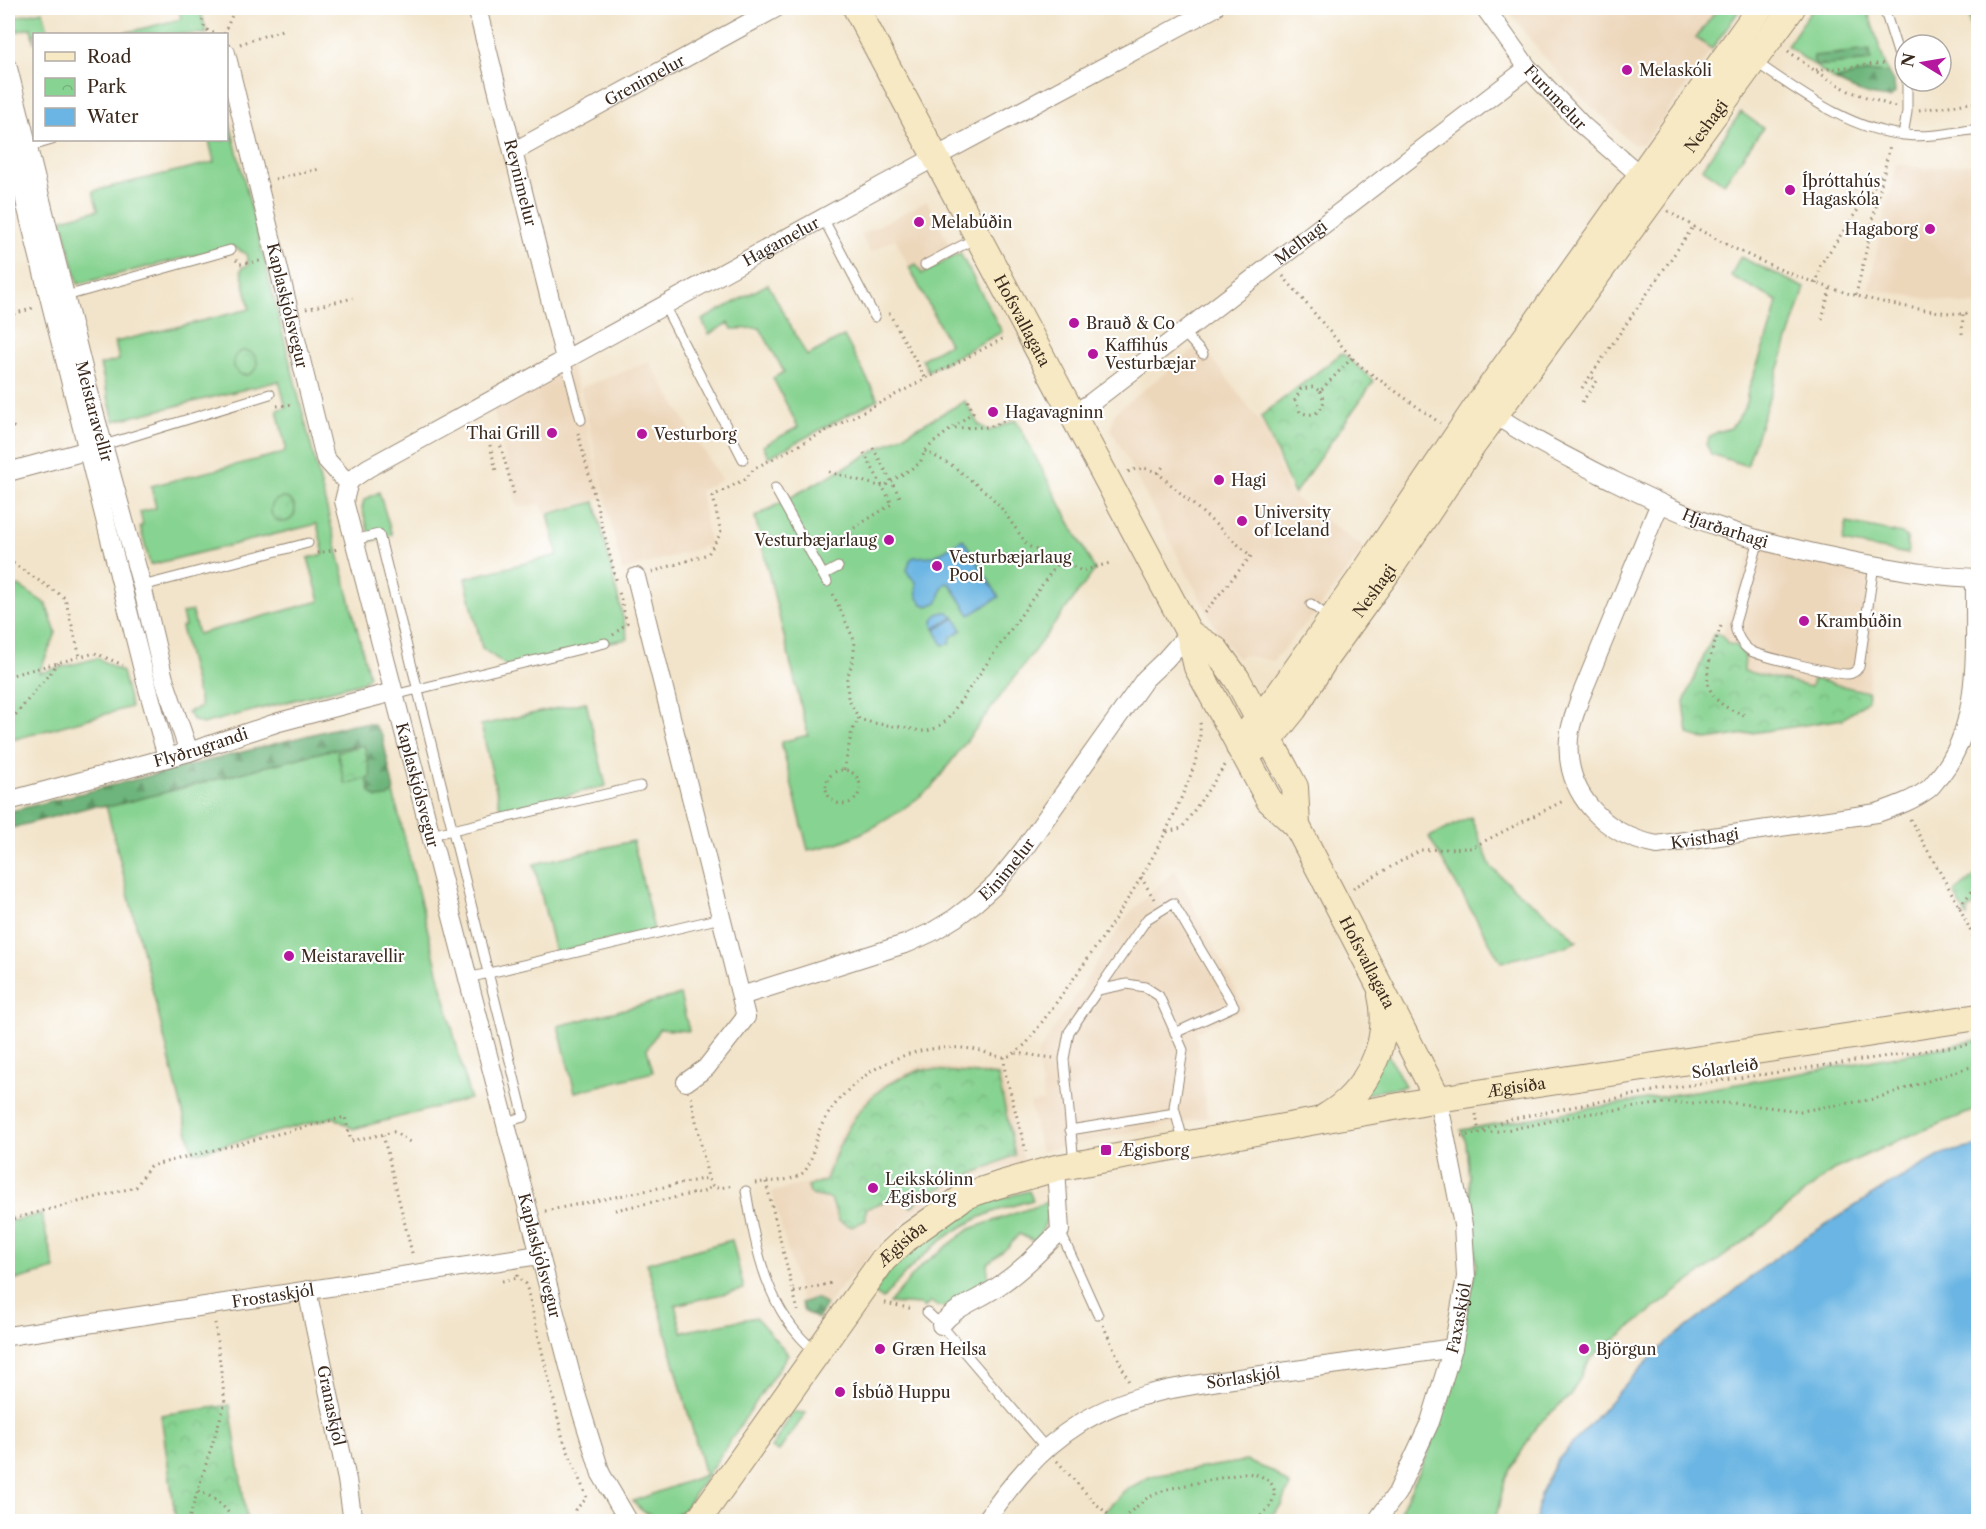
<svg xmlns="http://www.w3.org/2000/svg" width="1986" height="1529" viewBox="0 0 1986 1529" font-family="'Libre Caslon Text',serif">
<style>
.built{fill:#edd7bb}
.green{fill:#87d391;stroke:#617e58;stroke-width:1.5}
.forest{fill:url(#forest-firs);stroke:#54704c;stroke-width:1.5}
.park{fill:url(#park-crowns);stroke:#617e58;stroke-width:1.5}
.water{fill:#6ab5e3;stroke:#527080;stroke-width:1.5}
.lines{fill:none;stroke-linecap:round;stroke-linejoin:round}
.lane-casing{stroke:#968774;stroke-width:11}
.street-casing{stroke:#968774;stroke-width:20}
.secondary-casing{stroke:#968774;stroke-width:28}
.path{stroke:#968774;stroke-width:3;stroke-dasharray:1.5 4.5;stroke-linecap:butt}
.lane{stroke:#fff;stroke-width:9}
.street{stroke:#fff;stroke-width:18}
.secondary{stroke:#f7e9c3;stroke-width:26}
.poi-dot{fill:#b5179e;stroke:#fff;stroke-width:2}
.labels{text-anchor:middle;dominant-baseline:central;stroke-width:4.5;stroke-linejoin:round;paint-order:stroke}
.poi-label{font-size:16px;fill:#3b2a1e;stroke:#fff;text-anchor:start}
.street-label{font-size:16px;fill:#3b2a1e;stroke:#fff}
</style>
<defs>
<pattern id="forest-firs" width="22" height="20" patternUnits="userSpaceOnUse" patternTransform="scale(1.5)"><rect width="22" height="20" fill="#6db57b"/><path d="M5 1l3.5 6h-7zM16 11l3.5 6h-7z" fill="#5b9364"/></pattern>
<pattern id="park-crowns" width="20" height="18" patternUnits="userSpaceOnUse" patternTransform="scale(1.5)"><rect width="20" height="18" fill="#87d391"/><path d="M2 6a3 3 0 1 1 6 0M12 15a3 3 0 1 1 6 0" fill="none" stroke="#75b57d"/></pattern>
</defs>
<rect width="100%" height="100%" fill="#fff"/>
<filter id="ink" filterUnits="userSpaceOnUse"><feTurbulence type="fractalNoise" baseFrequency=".0167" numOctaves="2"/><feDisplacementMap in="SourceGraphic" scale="12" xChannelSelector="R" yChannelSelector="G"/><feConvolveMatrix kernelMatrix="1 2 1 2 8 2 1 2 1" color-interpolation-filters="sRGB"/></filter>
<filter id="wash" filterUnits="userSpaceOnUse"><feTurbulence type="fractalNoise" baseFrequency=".008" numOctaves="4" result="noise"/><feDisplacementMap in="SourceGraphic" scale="24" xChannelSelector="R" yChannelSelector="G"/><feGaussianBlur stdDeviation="1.35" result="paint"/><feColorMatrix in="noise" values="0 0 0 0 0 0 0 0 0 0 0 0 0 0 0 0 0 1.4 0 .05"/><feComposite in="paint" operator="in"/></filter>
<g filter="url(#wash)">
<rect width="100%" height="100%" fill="#f2e4ca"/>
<path class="built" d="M1506,8H1718L1697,38L1712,49L1658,126L1644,143L1633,144L1570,86L1542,54Z
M1978,163V305H1966L1869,289L1896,164L1926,169Z
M927,201L949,244L954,241L960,253L922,274L916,264L909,267L895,239L870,252L861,235Z
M1201,344L1265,428L1288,493L1364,548L1318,610L1273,661L1243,655L1237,658L1219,634L1111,429L1113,418L1117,411Z
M570,358L604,498L544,513L541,503L518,508L492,402Z
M649,362L722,480L700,491L710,545L622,571L580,388Z
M1753,546L1878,570L1868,692L1813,679L1811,687L1743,671L1722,635Z
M1175,869L1245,1009L1196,1031L1207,1117L1041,1151L1030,1104L1044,1101L1037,1055L1128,915Z
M922,1064L1001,1074L1024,1161L971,1180L916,1214L875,1249L839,1289L817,1319L804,1311L772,1192L822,1179L830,1153L847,1121L866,1098L883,1083Z"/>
<path class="green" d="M179,8H200L207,34H120L181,19Z
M1718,8H1741L1712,49L1696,38Z
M1813,8H1869V15L1888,73L1869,72L1834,80L1787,46Z
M1968,8H1978V60L1975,61Z
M43,11L49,34H34V43L31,28L14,32L11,18Z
M227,112L369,676L363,682L202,724L193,720L187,712L201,707L181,627L185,626L182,613L192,611L198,634L320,601L308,558L324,554L317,524L150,565L140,526L143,525L140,512L156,508L151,486L283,453L286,448L277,410L286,407L279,381L114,421L100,365L119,360L115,342L250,309L241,270L243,267L249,265L246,254L233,246L78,284L62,219L98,210L93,191L214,162L209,140H226Z
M1741,112L1763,128L1724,183L1702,168Z
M960,253L1002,332L928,371L922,359L949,344L909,267L916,264L922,274Z
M1740,257L1805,288L1747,466L1711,454L1706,444L1709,438L1717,432L1731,428L1745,408L1748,391L1772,323L1777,301L1731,276Z
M768,284L807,356L844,336L878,399L769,457L763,446L798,427L773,378L784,372L760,328L732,329L729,323L709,334L702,320Z
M965,401L978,424L989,431L1016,420L1095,570L932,787C896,816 855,843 808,850L781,742L808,735L755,517Z
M379,492L392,535L371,541L362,508L364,500Z
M595,502L628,639L605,643L508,667L482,648L465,578L558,555L548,514Z
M1847,523L1902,534L1907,538L1908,554L1842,542Z
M19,586L46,604L56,633L39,673L98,658L122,672L131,707L8,741V590Z
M586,702L606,786L501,811L481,725Z
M379,736L470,1099L353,1129L334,1117L193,1153L106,805Z
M1471,817L1491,867L1511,886L1559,924L1577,941L1567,946L1501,962L1429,837Z
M633,841L654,930L555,953L534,864Z
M680,995L689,1031L659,1029L647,1049L653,1072L575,1092L558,1026Z
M1978,1040V1109L1904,1138L1833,1170L1766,1225L1677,1291L1590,1359L1570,1396L1537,1425L1505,1480L1495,1521L1395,1522L1427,1456L1453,1375L1476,1265L1466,1143L1461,1130C1634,1100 1807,1075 1978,1040Z
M1386,1051L1405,1086L1365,1094Z
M1029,1191L1033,1200C1018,1204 1003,1208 988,1214C945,1231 911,1264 883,1299L873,1292L895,1263L933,1228L972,1206Z
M1051,1201L1046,1222L1036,1242L1019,1234L1008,1247L987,1264L989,1283C972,1293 949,1317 931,1302L924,1308L921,1305L889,1303L922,1265L970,1229Z
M41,1214L55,1269L8,1282V1222Z
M732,1240L744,1289L675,1305L682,1332L756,1317L788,1354L684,1510C665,1522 646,1519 633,1501L705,1475L647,1263Z
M793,1412L806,1413L779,1451L771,1448Z
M1246,1461L1272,1471L1290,1486L1282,1505L1266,1521H1096L1124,1491L1151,1476Z"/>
<path class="forest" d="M1870,50L1871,61L1817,66L1813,61L1814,56Z
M1869,72L1888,73L1894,83L1895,93L1890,98C1869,97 1853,90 1834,80Z
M352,724H373L382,735L394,791L388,797L377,798L370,792L361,750L354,746L326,751L112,806H93L8,829V812Z
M813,1299H818L826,1305L817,1319L804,1311L801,1303Z"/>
<path class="park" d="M233 363a12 12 0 1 1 24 0a12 12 0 1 1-24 0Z
M1342,353L1374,381L1294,494L1261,416Z
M271 510a12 12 0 1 1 24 0a12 12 0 1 1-24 0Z
M1714,633L1722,635L1728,644L1736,645L1745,656L1744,671L1811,687L1813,679L1868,692V700L1843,719L1707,740L1688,734L1684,702Z
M364,745L371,777L345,784L337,752Z
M1978,873V903L1968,910L1967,917L1954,893Z
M922,1069L998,1076L1015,1155L925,1195L911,1207L908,1202L897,1196L866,1209V1220L852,1227L839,1221L831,1199L811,1195L808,1186L826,1180C838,1145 853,1109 884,1087C895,1079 910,1075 922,1069Z
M230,1405L247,1521H176L161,1415Z"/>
<path class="water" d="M963,539L999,597L970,615L950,584L947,583L943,586L938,602L928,606L922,604L917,596L916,582L909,575L907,570L910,560L914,557L935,556Z
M948,612L954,617L934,629C930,619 937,611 948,612Z
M955,618L962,630L951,637L950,643L943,645L935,630Z
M1978,1146V1521H1536L1539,1497L1556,1462L1633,1376L1667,1342L1726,1298L1763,1267L1804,1238L1890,1184L1945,1153Z"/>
</g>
<g filter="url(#ink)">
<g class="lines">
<defs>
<path id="lane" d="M1884,8L1905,75
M1754,61C1800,92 1849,130 1905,135C1929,138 1955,132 1978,129
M1903,135L1907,112V81
M28,147L52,140
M823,218L875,317
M925,265L976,238
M66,296L230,250
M664,305L743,459
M1183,332L1203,354
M565,359L581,420
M104,445L270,394
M775,488L827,582
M354,540L379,534L524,1117L505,1122
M1759,540L1735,623C1735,633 1742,646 1751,651C1759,656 1839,675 1848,674C1853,674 1856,671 1859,667L1874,565
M823,575L838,567
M142,586L308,543
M1311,604L1331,619
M394,695L605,643
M431,835L640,786
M468,978L721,918
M1098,990L1147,919L1173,903L1234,1006L1175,1033
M1070,1130L1175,1113
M1074,1163L1064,1059L1069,1032L1098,990L1127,984L1145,987L1159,996L1183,1050L1174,1107L1184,1144
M746,1191C756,1250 767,1312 816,1352
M1060,1231L1098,1315
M927,1312L941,1325L1046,1448"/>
<g id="street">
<path id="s1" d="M477,8L565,359"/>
<path id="s2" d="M1485,8L1528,68L1582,125L1649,183"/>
<path id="s3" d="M226,53L325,458L342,477L349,481"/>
<path id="s4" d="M8,68L93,408L142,586L164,679L189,752"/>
<path d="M8,133L20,176L26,205L146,682L167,757"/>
<path id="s5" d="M513,152L776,8"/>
<path id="s6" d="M1487,409C1523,435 1563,455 1602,475C1643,495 1684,516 1728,530C1769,544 1813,553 1856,562C1896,569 1938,577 1978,578"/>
<path id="s7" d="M1073,414L1092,402L1528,68"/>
<path d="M8,472L100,447"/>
<path id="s8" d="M349,481L344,501L576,1394L601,1474L629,1522"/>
<path id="s9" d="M349,481L368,468L885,184L1214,8"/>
<path id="s10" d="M1660,503L1580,698C1576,711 1570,724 1569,738C1564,794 1605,835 1657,845L1877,813C1894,807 1912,801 1927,790C1932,787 1935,781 1939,777C1983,725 1974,642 1975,578"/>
<path d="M636,577L746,1017L706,1068L686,1082"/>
<path id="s11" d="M8,801L189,752L279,722L393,692"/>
<path id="s12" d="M741,996L908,943L932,932L955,918L976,902L996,884L1024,849L1145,679L1165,660L1189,633"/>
<path id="s13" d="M307,1290L347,1480L353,1522"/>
<path d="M941,1325C957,1305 980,1300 1000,1285C1022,1270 1041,1250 1060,1231L1056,1168"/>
<path id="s14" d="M8,1336L539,1255"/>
<path id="s15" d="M985,1522C1011,1484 1039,1449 1079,1424C1132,1390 1193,1385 1254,1376C1320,1366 1387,1358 1453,1348"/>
<path id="s16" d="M1376,1522L1397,1493L1430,1422L1453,1348L1466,1277L1463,1225L1438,1099"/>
</g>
<g id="secondary">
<path id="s17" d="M856,8L1189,633L1197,667L1269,800L1297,826L1438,1099"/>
<path d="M1189,633L1216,650L1237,679L1295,787L1297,826"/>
<path d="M1239,747L1245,735L1279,694L1360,579L1479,403L1760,8"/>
<path id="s18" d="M1242,752L1251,751L1269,740L1294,709L1327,656L1387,573L1473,445L1792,8"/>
<path d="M1325,1117C1367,1093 1392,1042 1381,995"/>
<path id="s19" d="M697,1522L883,1260L909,1236L965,1196L998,1185L1056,1168L1438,1099L1978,1017"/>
</g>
</defs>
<use href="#lane" class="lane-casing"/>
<use href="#street" class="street-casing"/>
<use href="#secondary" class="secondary-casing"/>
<path class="path" d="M199,8L205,29L216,34
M233,13L253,8
M224,34L233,13L232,8
M240,44L285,29
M1788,51L1814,70L1849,91L1895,107
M1816,70L1887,63
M1919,110L1978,102
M275,179L320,169
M1668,211C1762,270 1867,310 1978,315
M236,260L240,264L260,261
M1283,276L1352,358L1363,368L1440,423
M1816,284L1821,264L1883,173
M1856,295L1890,145
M306,309L353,298
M889,313L926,379
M8,315L31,309L34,306
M1822,319L1830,289
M1962,334L1963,314
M1582,388L1693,227
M1320,391L1324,401C1320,414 1312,417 1300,412L1295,400L1301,389L1313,387L1320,391L1352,358
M1582,402L1597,381L1590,376
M277,406L294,404
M8,423L16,429
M955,428L989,427L1012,418L1027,415
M578,433L617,583
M499,440L514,494
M490,445L496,471
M873,448L901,499
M925,451L953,466L987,493L999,505L1028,546L1082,571L1110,563
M829,472L883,487L920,463L925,451L933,443L973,412L967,399
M1128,472C1139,467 1146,467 1158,473L1251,556L1204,613
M1158,473L1165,464
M854,528L892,504L864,453
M317,553L339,549
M8,554V542
M8,560L65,598L80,657
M652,572L708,554L721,533L713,496L745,479L755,468L1006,337
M833,594L855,642L853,660L847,679L848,698L859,719C874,724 886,725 902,727C912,728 920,733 931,730C937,728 942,724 947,720L1059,561
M1721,626C1706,667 1692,700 1748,716
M613,635L627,623L619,592
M8,676L95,653L123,665
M8,724L58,663
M826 787a17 17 0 1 1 34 0a17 17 0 1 1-34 0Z
M844,770L852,730L859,719
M1910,819L1959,906L1978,947
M1167,832L1182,828L1226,764
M1141,877L1154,899
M1353,888L1421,850L1471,848L1565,800
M1959,906L1978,885
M1016,1053L1053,1058
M1004,1057L1005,1072L1027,1155
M691,1097L708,1178
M1476,1114L1479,1133
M1483,1131L1506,1120L1663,1089L1978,1043
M383,1135L413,1257
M1461,1136L1512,1129L1586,1114L1665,1103H1733L1801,1111L1874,1099L1967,1068L1978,1066
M766,1182L798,1311
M755,1183C769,1181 793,1182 804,1172C812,1163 814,1144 818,1133C833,1098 865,1070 900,1057C924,1048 952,1045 977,1050C985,1052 996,1057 1004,1057C1012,1057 1021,1048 1027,1043C1082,966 1142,890 1179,803C1192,773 1202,752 1200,719
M615,1210L706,1191L712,1185
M545,1211L708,1178L712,1185L717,1188L734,1186
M8,1220L136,1187L150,1166L345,1117L351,1141L394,1132L413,1144
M517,1275L518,1278L526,1284L563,1439L587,1498L575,1510L577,1522
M502,1281L518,1278
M794,1292L832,1283
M885,1303L914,1309
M1103,1325L1129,1382
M1057,1461L1093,1501L1117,1522
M198,1491C214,1497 226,1506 234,1522
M188,1522L225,1403L215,1323
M1118,1522L1147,1498L1167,1489L1244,1473C1264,1474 1284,1484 1269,1507C1265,1512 1260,1516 1255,1522"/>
<use href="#lane" class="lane"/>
<use href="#street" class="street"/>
<use href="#secondary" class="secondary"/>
</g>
</g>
<g class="poi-dot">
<circle cx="1627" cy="70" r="6"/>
<circle cx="1790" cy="190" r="6"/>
<circle cx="919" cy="222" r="6"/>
<circle cx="1930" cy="229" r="6"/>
<circle cx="1074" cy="323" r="6"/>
<circle cx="1093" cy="354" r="6"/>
<circle cx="993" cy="412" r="6"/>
<circle cx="552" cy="433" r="6"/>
<circle cx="642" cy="434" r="6"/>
<circle cx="1219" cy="480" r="6"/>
<circle cx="1242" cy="521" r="6"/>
<circle cx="889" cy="540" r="6"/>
<circle cx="937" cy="566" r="6"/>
<circle cx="1804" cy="621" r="6"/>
<circle cx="289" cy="956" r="6"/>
<rect x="1100" y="1144" width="12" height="12" rx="3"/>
<circle cx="873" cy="1188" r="6"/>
<circle cx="880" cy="1349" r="6"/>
<circle cx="1584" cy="1349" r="6"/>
<circle cx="840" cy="1392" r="6"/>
</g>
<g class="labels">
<g class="poi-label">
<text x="1639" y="70">Melaskóli</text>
<text x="1802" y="181">Íþróttahús<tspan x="1802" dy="18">Hagaskóla</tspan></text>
<text x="931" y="222">Melabúðin</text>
<text x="1918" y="229" text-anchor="end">Hagaborg</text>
<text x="1086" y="323">Brauð &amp; Co</text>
<text x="1105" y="345">Kaffihús<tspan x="1105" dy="18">Vesturbæjar</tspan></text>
<text x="1005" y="412">Hagavagninn</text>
<text x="540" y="433" text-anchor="end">Thai Grill</text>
<text x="654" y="434">Vesturborg</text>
<text x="1231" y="480">Hagi</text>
<text x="1254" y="512">University<tspan x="1254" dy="18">of Iceland</tspan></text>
<text x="877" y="540" text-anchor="end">Vesturbæjarlaug</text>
<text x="949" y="557">Vesturbæjarlaug<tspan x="949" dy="18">Pool</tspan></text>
<text x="1816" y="621">Krambúðin</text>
<text x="301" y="956">Meistaravellir</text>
<text x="1118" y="1150">Ægisborg</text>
<text x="885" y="1179">Leikskólinn<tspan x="885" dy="18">Ægisborg</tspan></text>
<text x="892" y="1349">Græn Heilsa</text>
<text x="1596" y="1349">Björgun</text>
<text x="852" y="1392">Ísbúð Huppu</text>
</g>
<g class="street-label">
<text stroke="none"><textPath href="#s5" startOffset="150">Grenimelur</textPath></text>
<text stroke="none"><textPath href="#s2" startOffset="114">Furumelur</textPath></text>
<text stroke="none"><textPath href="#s18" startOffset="784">Neshagi</textPath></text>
<text stroke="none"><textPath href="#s1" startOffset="180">Reynimelur</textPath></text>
<text stroke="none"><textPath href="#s9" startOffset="494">Hagamelur</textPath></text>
<text stroke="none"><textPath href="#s7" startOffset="285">Melhagi</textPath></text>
<text stroke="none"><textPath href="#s3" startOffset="260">Kaplaskjólsvegur</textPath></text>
<text stroke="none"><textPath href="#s17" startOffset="354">Hofsvallagata</textPath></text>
<text stroke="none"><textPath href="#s4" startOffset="354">Meistaravellir</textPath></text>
<text stroke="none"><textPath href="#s6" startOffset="267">Hjarðarhagi</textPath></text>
<text stroke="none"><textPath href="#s18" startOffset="213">Neshagi</textPath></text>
<text stroke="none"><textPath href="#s11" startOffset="200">Flyðrugrandi</textPath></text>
<text stroke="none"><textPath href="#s8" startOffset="314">Kaplaskjólsvegur</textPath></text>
<text stroke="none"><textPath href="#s10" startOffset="453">Kvisthagi</textPath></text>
<text stroke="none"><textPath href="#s12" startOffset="300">Einimelur</textPath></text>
<text stroke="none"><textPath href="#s17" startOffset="1086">Hofsvallagata</textPath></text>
<text transform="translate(1725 1068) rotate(-8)">Sólarleið</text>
<text stroke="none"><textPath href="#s19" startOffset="988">Ægisíða</textPath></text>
<text stroke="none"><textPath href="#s19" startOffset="346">Ægisíða</textPath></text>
<text stroke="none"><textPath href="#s8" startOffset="800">Kaplaskjólsvegur</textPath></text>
<text stroke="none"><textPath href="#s14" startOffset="268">Frostaskjól</textPath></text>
<text stroke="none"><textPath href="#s16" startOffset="222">Faxaskjól</textPath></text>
<text stroke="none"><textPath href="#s15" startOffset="309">Sörlaskjól</textPath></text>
<text stroke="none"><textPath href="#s13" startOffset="118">Granaskjól</textPath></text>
</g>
</g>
<rect width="1986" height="1529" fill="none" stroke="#fff" stroke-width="30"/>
<rect x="33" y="33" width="195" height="108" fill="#ffffff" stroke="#b1aaa5" stroke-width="1.5"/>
<rect x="45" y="52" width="30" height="9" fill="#f7e9c3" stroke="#b1aaa5" stroke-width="1.5"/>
<text x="87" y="63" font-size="18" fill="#3b2a1e">Road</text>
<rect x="45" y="78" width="30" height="18" fill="url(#park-crowns)" stroke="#b1aaa5" stroke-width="1.5"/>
<text x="87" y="93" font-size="18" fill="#3b2a1e">Park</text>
<rect x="45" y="108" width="30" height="18" fill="#6ab5e3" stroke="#b1aaa5" stroke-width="1.5"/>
<text x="87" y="123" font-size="18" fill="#3b2a1e">Water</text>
<g transform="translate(1923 63) rotate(281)"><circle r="28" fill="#ffffff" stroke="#b1aaa5" stroke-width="1.5"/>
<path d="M0-4.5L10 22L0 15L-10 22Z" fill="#b5179e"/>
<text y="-9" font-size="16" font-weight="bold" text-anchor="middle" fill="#3b2a1e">N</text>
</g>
</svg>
